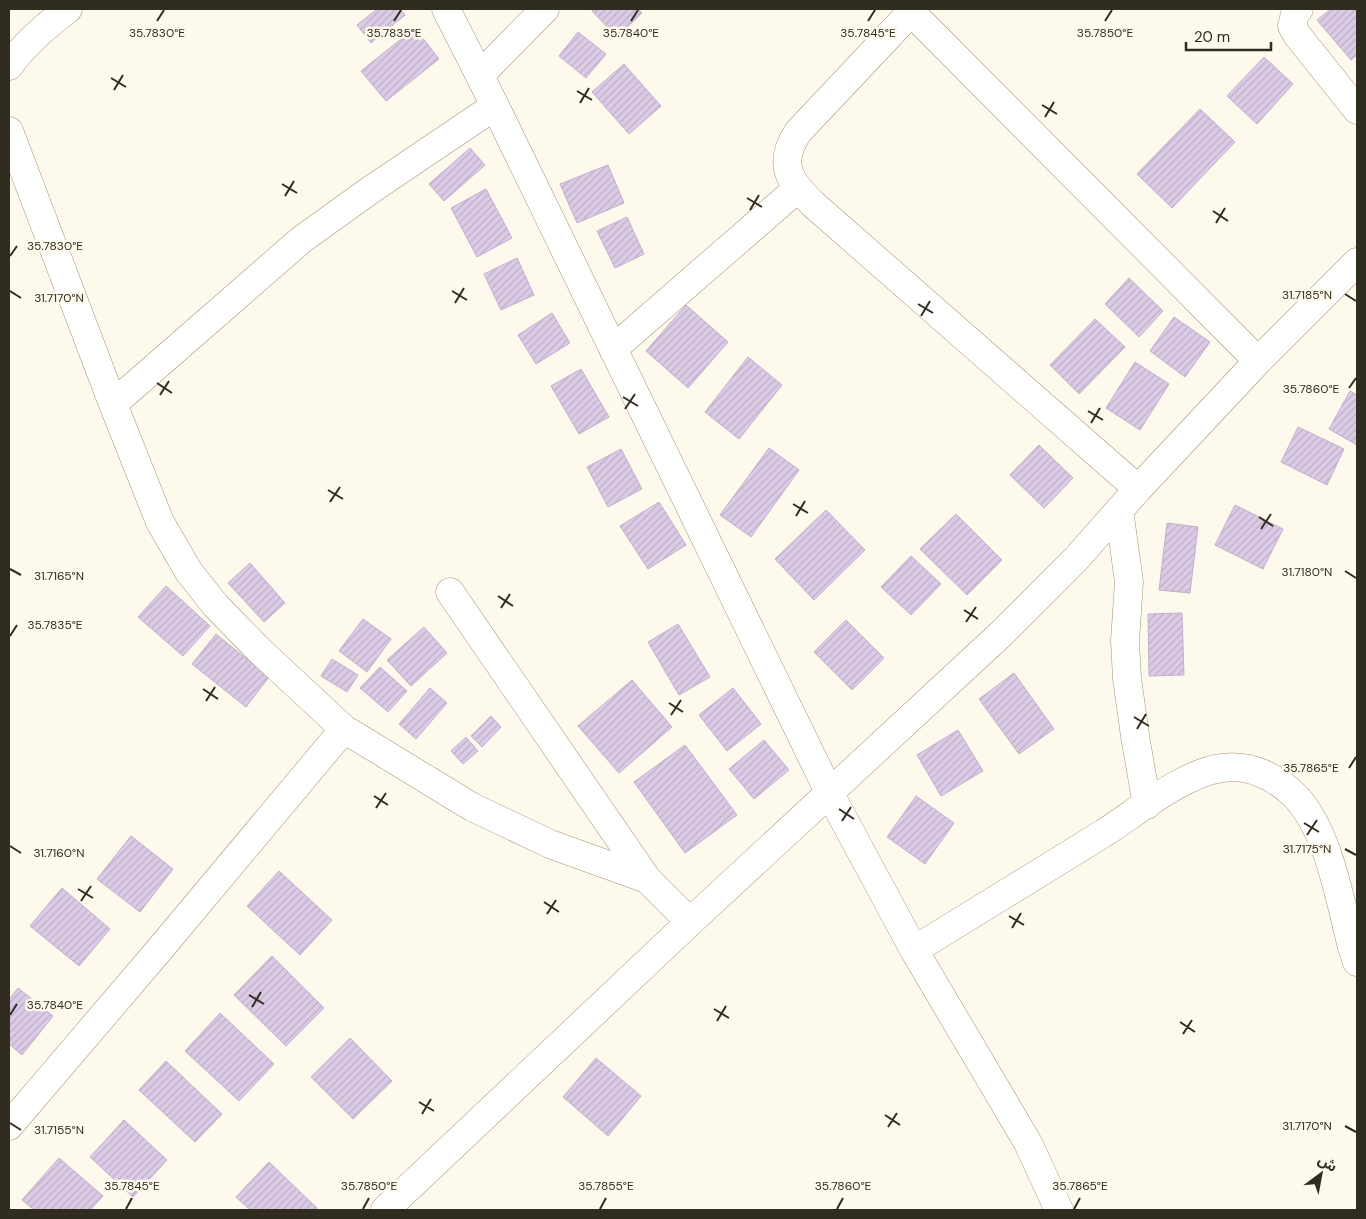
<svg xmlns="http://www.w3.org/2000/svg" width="1366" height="1219" viewBox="0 0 1366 1219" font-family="'DM Sans','Noto Sans Arabic',sans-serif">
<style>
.building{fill:url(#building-hatch);stroke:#c2b0cc}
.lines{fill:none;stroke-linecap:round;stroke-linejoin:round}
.street-casing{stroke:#a09577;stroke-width:29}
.street{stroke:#fff;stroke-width:28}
.ticks{fill:none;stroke:#312c20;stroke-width:2}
.ticks-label{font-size:12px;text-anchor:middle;fill:#312c20;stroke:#fef9ed;stroke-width:5;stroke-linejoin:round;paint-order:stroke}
</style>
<defs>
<pattern id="building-hatch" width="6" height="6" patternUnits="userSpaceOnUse" patternTransform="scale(1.25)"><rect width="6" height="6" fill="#dccbe6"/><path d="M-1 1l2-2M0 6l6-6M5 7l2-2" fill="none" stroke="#bdaec5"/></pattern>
</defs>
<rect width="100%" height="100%" fill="#fef9ed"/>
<path class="building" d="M377,9H400L405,15L371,43L357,25Z
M593,9H638L642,13L617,37L592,11Z
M1331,9H1357V55L1351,60L1317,20Z
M415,28L439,59L386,101L361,71Z
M578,32L606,54L586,78L559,56Z
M1264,57L1293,84L1257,124L1227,96Z
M624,64L661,106L629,134L592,92Z
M1200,109L1235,142L1172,208L1137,174Z
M470,148L485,165L444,201L429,184Z
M608,165L624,203L577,223L560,184Z
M486,189L512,238L477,257L451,208Z
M627,217L644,254L615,268L597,231Z
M517,258L534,295L501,310L484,274Z
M1129,278L1163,311L1139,337L1105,304Z
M686,305L728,342L688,388L646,351Z
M552,313L570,343L536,364L518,335Z
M1174,317L1210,342L1185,377L1150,351Z
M1095,319L1125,347L1079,394L1050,365Z
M748,357L782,385L739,439L705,412Z
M1135,362L1169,384L1140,430L1106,408Z
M581,369L609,417L579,434L551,386Z
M1350,391L1357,395V445L1329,429Z
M1298,427L1344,449L1327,485L1281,462Z
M1039,445L1073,478L1044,508L1010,475Z
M769,448L799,470L751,537L720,515Z
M621,449L642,489L608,507L587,467Z
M659,502L686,545L648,569L620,526Z
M1235,505L1283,529L1263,569L1215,545Z
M826,510L865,550L814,600L775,559Z
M956,514L1002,560L967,595L920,549Z
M1167,523L1198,527L1190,593L1159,590Z
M911,556L941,584L911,615L881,587Z
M250,563L285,603L264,622L228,583Z
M166,586L210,626L183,656L138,617Z
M1182,613L1184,675L1149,676L1148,614Z
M363,619L391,639L367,672L339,651Z
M846,620L884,658L852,690L814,652Z
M678,624L710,677L679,695L648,642Z
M424,627L447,653L411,686L387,660Z
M216,634L269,677L246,707L192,664Z
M332,659L358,675L347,692L321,676Z
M380,667L407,691L388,712L360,688Z
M1014,673L1054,729L1019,754L979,699Z
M632,680L672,727L619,773L578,726Z
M430,688L447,703L416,739L399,724Z
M733,688L761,724L727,751L699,715Z
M491,716L501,727L482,747L471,736Z
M958,730L983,771L941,796L917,755Z
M466,737L478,751L463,764L451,751Z
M764,740L789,770L754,799L729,769Z
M685,745L737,815L685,853L634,782Z
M916,796L954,823L925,864L887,837Z
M131,836L173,869L140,912L97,879Z
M279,871L332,920L300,955L247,906Z
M62,888L110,929L79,966L30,926Z
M272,956L324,1008L286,1046L234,995Z
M18,988L53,1016L22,1055L9,1044V1000Z
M220,1013L274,1064L239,1101L185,1051Z
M350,1038L392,1081L353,1119L311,1077Z
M596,1058L641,1096L608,1136L563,1097Z
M166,1061L222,1114L195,1142L139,1090Z
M124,1120L167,1160L133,1197L90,1157Z
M59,1158L103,1196L90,1210H34L22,1200Z
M269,1162L317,1208L315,1210H250L236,1197Z"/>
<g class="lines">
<defs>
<path id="street" d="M446,9L495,106L830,794L914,950L1028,1143L1059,1210
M914,9L798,132C777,164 789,181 814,205L1138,489
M1299,9L1295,14L1292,26L1297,35L1357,110
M911,12L1258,361
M9,66C24,44 47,25 68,9
M480,75L545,9
M9,131L113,404L160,522L189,572L216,606L258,649L344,729L472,807L550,844L647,879
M613,349L797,189
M113,404L301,240L369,191L495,106
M1119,510L1129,582L1125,641L1127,678L1135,736L1147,805
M450,592L647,879L690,922
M914,950C978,911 1041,872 1104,833C1137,812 1183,773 1222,768C1250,764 1277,777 1296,797C1329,832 1340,901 1352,947L1357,962
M9,1126L160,949L344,729
M385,1210L690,922L1002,633L1075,560L1138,489L1258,361L1357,262"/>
</defs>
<use href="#street" class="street-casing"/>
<use href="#street" class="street"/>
</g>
<path class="ticks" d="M157,21L164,10M394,21L401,10M631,21L638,10M868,21L875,10M1105,21L1112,10M111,78L126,87M114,90L123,75M577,91L592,100M580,103L589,88M1042,105L1057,114M1045,117L1054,102M282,184L297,193M285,196L294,181M747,198L762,207M750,210L759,195M1213,211L1228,221M1216,223L1225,208M10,256L17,246M10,291L21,298M452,291L467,300M1345,294L1356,301M455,303L464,288M918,304L933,313M921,316L930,301M157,383L172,393M1349,388L1356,378M160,395L169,381M623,397L638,406M625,409L635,394M1088,411L1103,420M1091,423L1100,408M328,490L343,499M330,502L340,487M793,504L808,513M796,516L805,501M1259,517L1273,526M1261,529L1271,514M10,569L21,575M1345,571L1356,578M498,596L513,606M501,608L510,594M964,610L978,619M966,622L976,607M10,636L17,625M203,689L218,699M206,701L215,687M669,703L683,712M671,715L681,700M1134,717L1149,726M1137,729L1146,714M1349,768L1356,757M374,796L388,805M376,808L386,793M839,809L854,819M842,821L851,807M1304,823L1319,832M1307,835L1317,820M10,846L21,853M1345,849L1356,855M78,889L93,898M81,901L91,886M544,902L559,912M547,914L556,900M1009,916L1024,925M1012,928L1021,913M249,995L264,1004M252,1007L261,992M714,1009L729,1018M10,1015L17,1004M717,1021L726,1006M1180,1022L1195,1032M1183,1034L1192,1020M419,1102L434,1111M422,1114L431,1099M885,1115L900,1125M10,1123L21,1130M1345,1126L1356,1132M888,1127L897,1113M126,1209L132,1198M363,1209L369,1198M600,1209L606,1198M837,1209L843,1198M1074,1209L1080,1198"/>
<g class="ticks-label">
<text x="157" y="37">35.7830°E</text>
<text x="394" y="37">35.7835°E</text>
<text x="631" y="37">35.7840°E</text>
<text x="868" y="37">35.7845°E</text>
<text x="1105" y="37">35.7850°E</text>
<text x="55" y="250">35.7830°E</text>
<text x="1307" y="299">31.7185°N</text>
<text x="59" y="302">31.7170°N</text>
<text x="1311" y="393">35.7860°E</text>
<text x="1307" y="576">31.7180°N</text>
<text x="59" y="580">31.7165°N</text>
<text x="55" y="629">35.7835°E</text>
<text x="1311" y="772">35.7865°E</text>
<text x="1307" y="853">31.7175°N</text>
<text x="59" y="857">31.7160°N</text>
<text x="55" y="1009">35.7840°E</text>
<text x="1307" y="1130">31.7170°N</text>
<text x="59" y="1134">31.7155°N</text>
<text x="132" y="1190">35.7845°E</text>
<text x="369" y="1190">35.7850°E</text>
<text x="606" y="1190">35.7855°E</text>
<text x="843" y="1190">35.7860°E</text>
<text x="1080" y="1190">35.7865°E</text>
</g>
<rect width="1366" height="1219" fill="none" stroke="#312c20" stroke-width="20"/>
<g transform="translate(1321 1174) rotate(32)" stroke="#fef9ed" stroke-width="4" paint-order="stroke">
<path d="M0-4L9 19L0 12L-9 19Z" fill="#312c20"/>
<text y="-8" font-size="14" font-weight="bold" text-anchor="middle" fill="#312c20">ش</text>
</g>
<path d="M1186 42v8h85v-8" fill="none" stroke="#312c20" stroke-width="2.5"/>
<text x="1194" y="42" font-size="15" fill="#312c20" stroke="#fef9ed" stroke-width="4" paint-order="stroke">20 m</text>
</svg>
